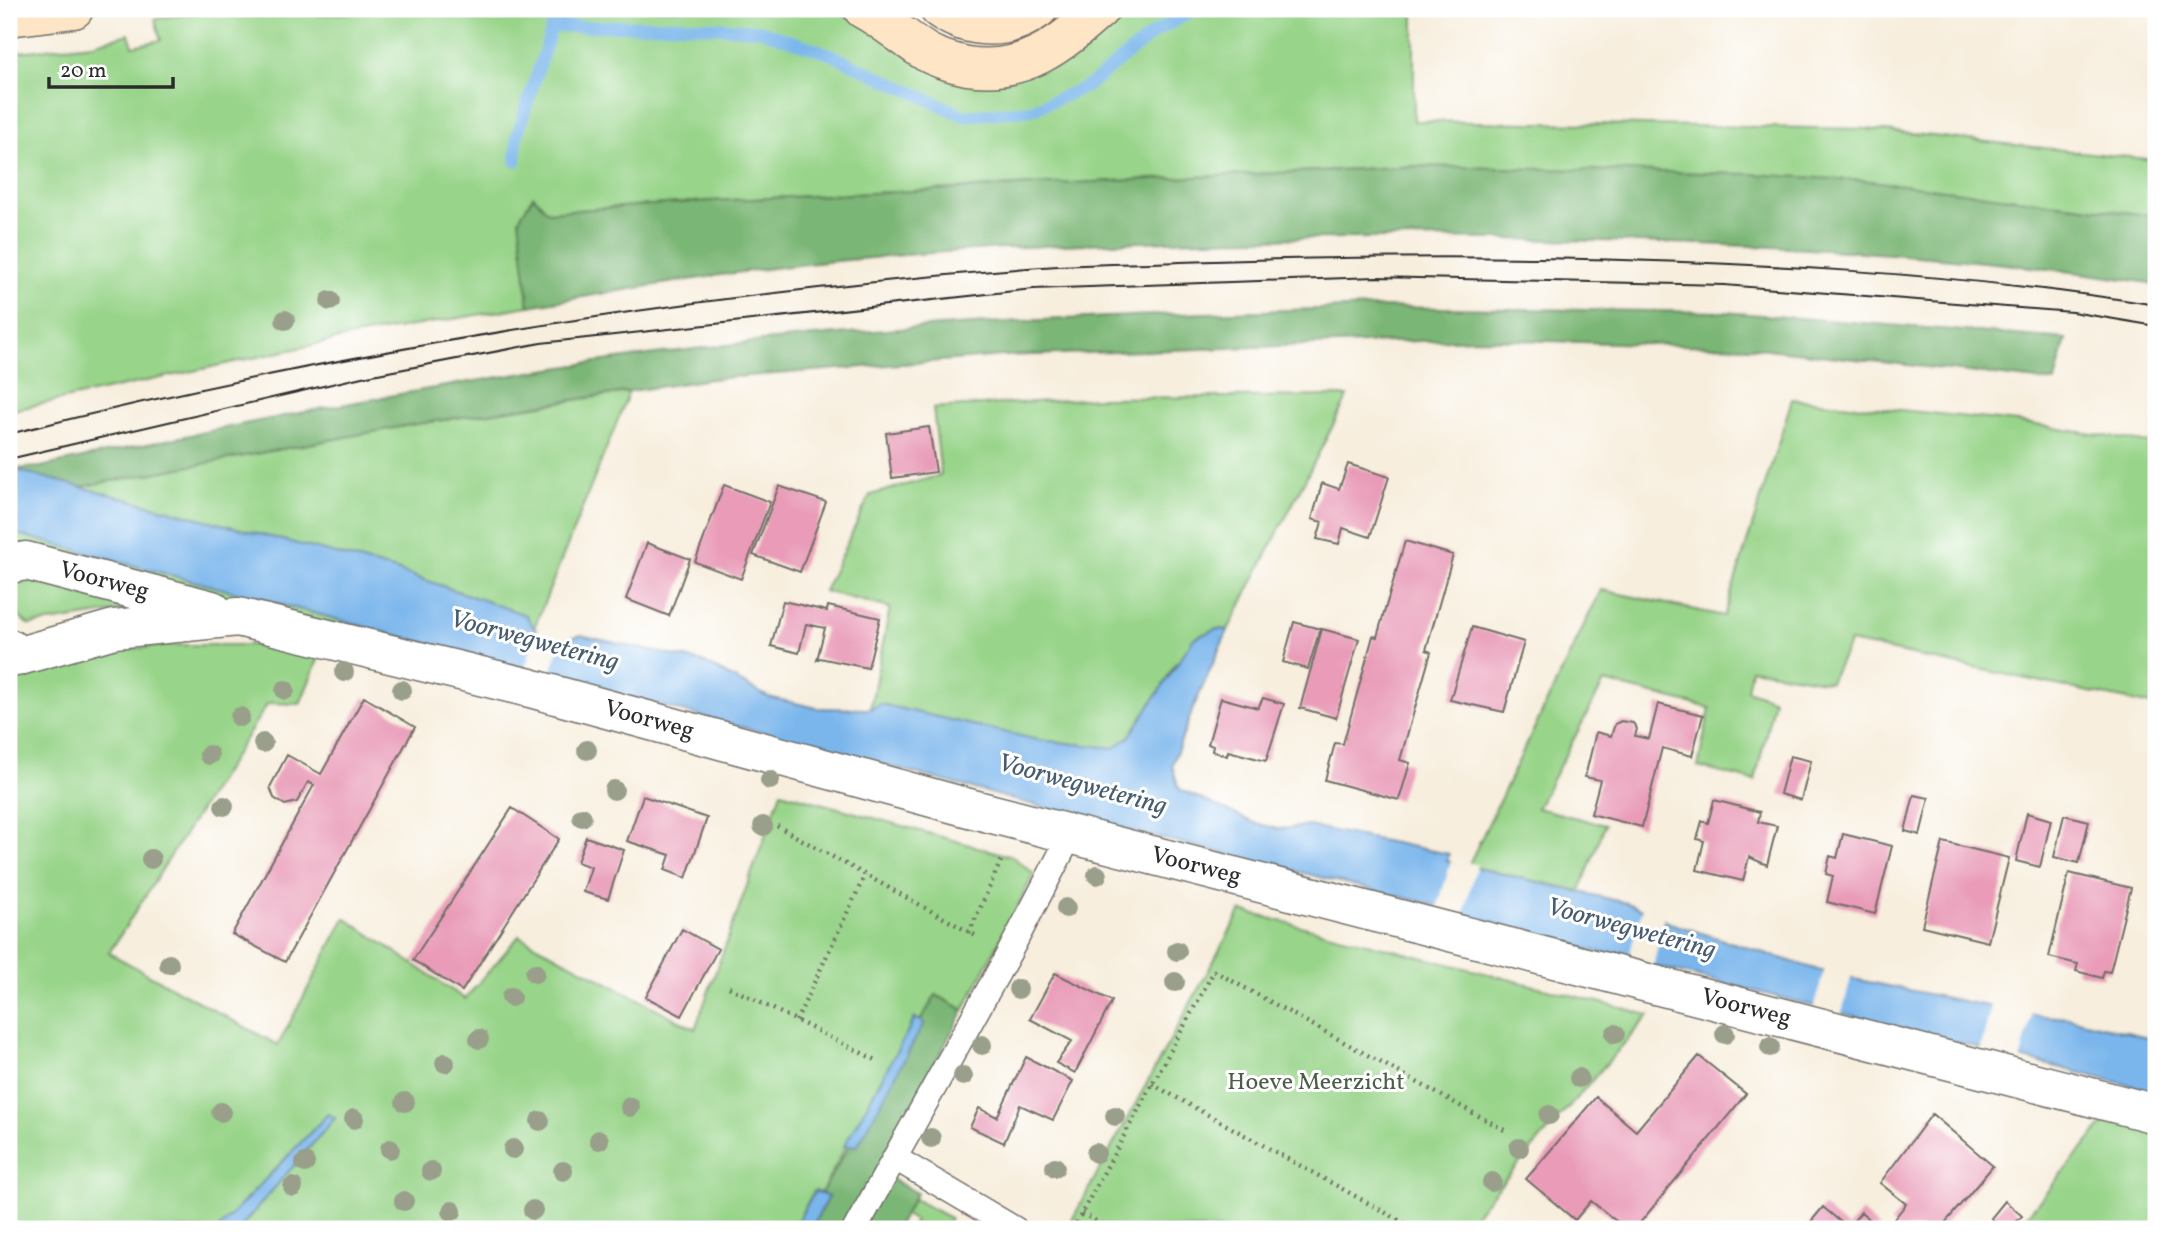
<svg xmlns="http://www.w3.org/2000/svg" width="2165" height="1238" viewBox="0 0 2165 1238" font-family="Vollkorn,serif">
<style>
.green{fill:#98d489;stroke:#62805a;stroke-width:2}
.forest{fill:#7ab675;stroke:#527050;stroke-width:2}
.water{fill:#7ab6ec;stroke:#52708c;stroke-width:2}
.pier{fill:#f7eedd}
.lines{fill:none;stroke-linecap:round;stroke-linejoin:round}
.stream{stroke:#7ab6ec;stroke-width:12}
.building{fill:#e99bb7}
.lane-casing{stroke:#726f69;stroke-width:27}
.street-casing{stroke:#726f69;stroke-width:41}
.secondary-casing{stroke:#726f69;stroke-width:41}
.path{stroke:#726f69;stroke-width:4.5;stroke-dasharray:2 5;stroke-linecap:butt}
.lane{stroke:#fff;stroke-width:24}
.street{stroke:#fff;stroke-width:38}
.secondary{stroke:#fde5c5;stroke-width:38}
.tram{stroke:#2b2b2b;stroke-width:2}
.tree{fill:#999f8a}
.labels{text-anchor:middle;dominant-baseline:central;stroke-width:6;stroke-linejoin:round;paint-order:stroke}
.street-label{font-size:24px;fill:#2b2b2b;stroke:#fff}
.park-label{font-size:24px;fill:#4c5e47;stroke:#fff}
.water-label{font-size:26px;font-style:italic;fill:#475c6f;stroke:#fff}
</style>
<rect width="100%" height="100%" fill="#fff"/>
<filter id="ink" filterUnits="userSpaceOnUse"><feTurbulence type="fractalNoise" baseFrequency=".0143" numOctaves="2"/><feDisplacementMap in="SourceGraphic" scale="14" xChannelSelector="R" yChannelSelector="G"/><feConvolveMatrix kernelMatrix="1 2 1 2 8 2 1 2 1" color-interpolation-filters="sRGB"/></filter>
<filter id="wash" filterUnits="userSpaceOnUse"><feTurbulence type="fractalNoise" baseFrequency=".00686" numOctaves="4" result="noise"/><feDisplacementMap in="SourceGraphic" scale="28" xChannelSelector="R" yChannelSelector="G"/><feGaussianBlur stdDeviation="1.57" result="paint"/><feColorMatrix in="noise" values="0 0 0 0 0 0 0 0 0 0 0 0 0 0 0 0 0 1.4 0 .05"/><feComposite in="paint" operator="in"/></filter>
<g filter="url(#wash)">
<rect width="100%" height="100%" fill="#f7eedd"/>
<path class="green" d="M225,9H317L318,15L412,9H830L859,22L928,68L1109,19L1122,9H1414V121L1867,129L2156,160V216L1871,181L1420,166L710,201L547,212L534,196L520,219L529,306L354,336L9,411V53L92,44L129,34L133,46L161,40L155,19Z
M629,392L534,628L526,615L396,570L79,487L410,425Z
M1348,396L1228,630L1216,629L1174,665L1157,697L1129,737L1114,748L1038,740L870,709L890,608L824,591L870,495L941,475L933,408L1099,398Z
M1792,399L2017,422L2156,444V706L1850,642L1830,682L1751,669L1747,690L1774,700L1755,781L1698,767L1710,708L1604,682L1537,808L1605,825L1580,891L1468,866L1601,590L1724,616Z
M9,532L40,539L517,667L512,672L9,545Z
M16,576L134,609L29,625C12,613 1,595 16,576Z
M172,645H257L320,655L300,704L268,703L109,953L278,1045L345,918L465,999L519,936L695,1029L781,792L1013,857L1034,874L964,1010L936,995L920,1021L915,1018L821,1193L814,1191L793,1229H239L335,1118L328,1114L218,1229H9V677L106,651Z
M1241,911L1649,1015L1462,1229L1455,1226L1452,1229H1067Z
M2108,1118L2156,1130V1229H2016Z
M914,1199L950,1218L944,1229H910L915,1221L904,1214Z"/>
<path class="forest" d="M1420,166L1752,174L1871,181L2156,216V284C1959,252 1750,244 1551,240C1324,235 1096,238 870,258C756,267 642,287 529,306L519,219L533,196L548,212L710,201Z
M1377,307L1724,312L2066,339L2055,382L1750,347L1477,339L1003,356L710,379L410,425L79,487L13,469L41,467C277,415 514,368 755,342C961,320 1169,314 1377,307Z
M936,995L964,1010L876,1171L917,1193L896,1229H811L828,1197L821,1193L924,1023L920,1021Z"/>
<path class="water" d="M9,468L396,570L526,615L534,628L560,642L580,635L703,662L768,697L817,708L869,709L881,704L1038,740L1114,748L1129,737L1194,638L1216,629L1228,630L1194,706L1172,765L1179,789L1252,822L1278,829L1309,826L1449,854L1447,861L1627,903L1670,923L1834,975L2031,1015L2069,1018L2156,1039V1092L1543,938L1434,905L1136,832L9,532Z
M915,1018L924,1023L861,1140L856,1146H844Z
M328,1114L335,1118L239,1229H218Z
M815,1191L828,1197L811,1229H793Z"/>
<path class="pier" d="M538,626L562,637L549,679L524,672Z
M1452,858L1477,865L1463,917L1437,909Z
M1643,907L1664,916L1653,968L1627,962Z
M1825,968L1852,975L1841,1016L1813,1009Z
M1992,1003L2032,1013L2020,1061L1980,1051Z"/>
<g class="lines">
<path class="stream" d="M516,161L517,136L552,27L679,25L759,30L830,54L964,116L1031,110L1088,86L1154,33L1195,9"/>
</g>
<g id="blocks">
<path class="building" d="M929,427L936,472L892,478L886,433Z
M1348,464L1389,477L1370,537L1343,528L1339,544L1317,539L1322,522L1312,519L1322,483L1339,489Z
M724,485L770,502L741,579L695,562Z
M779,486L826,502L800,572L753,555Z
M1405,541L1453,555L1426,650L1431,652L1400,760L1410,763L1399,800L1325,780L1335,743L1343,744L1373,636L1377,637Z
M647,543L690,559L669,616L626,599Z
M783,601L827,611L828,606L880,618L868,668L820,658L817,660L825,628L806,624L799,653L771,646Z
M1294,622L1320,629L1308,669L1283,662Z
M1472,627L1524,642L1504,712L1450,700Z
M1322,629L1359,639L1336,718L1300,708Z
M364,697L415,727L285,962L232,934L314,785L308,782L297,802L285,805L274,798L270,787L287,755L321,774Z
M1221,698L1258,708L1263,698L1284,704L1266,761L1228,751L1227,756L1212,751L1213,746L1208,744Z
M1658,704L1703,715L1692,756L1662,748L1642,827L1591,814L1600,780L1585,777L1596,732L1611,736L1615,724L1621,721L1633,723L1637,729L1635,736L1649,739Z
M1790,756L1811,761L1801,800L1780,794Z
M1914,795L1929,798L1920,835L1905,831Z
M643,796L707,818L686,878L665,870L670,855L627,841Z
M1714,800L1760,812L1758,822L1777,826L1767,865L1749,857L1743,881L1697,870L1704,841L1697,839L1702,821L1708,823Z
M512,808L559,839L462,991L413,960Z
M2027,813L2051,820L2040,867L2016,861Z
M2064,815L2089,821L2079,863L2054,857Z
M1843,834L1892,846L1875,914L1827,902L1833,876L1826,874L1830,856L1837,858Z
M586,837L624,850L608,899L583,892L591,867L577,862Z
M1943,842L2009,858L1988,942L1922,926Z
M2069,873L2131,888L2110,972L2104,971L2102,978L2076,971L2078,964L2049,957Z
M682,929L718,949L682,1016L646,997Z
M1055,973L1112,1001L1075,1073L1056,1063L1072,1041L1030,1019Z
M1699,1056L1746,1094L1635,1229H1626L1591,1201L1575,1220L1526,1179L1596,1097L1636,1131Z
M1026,1057L1073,1081L1053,1120L1020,1105L1004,1143L970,1127L979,1108L997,1117Z
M1932,1114L1993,1166L1940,1229H1898L1891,1223L1906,1204L1880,1183Z
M2005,1201L2022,1216L2010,1229H2004L1991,1218Z
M1823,1207L1848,1228L1861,1212L1881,1229H1805Z"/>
</g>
</g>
<g filter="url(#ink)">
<use href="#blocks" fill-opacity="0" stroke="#726f69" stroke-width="2"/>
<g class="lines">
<defs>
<path id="lane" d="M895,1158L1015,1229
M855,1229L1009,953L1071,834"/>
<g id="street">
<path id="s1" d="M9,564L26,561L212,610"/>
<path id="s2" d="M9,648L16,657L114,629L238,617L530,688L969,808L2156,1114"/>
</g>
<path id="secondary" d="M863,9C885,21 904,38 926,52C938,59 953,63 967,66C1024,75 1060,45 1100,9
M939,9C969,30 1008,32 1038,9
M9,17L74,9"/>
</defs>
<use href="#lane" class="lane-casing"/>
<use href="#street" class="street-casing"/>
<use href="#secondary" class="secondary-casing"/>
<path class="path" d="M777,826L978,937
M969,933L1001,861
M729,987L878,1061
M796,1021L865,875
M1152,1084L1415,1229
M1082,1213L1110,1229
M1073,1229L1214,971L1508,1132"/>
<use href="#lane" class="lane"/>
<use href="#street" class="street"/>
<use href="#secondary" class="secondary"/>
<path class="tram" d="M9,434C344,350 683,295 1028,268C1078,264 1129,264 1180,262C1300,258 1419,256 1539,258C1745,262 1952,272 2156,305
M9,459L362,377L541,343L1033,289L1376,277L1724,285L2072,312L2156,326"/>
</g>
<g class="tree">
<circle cx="330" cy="301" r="10"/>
<circle cx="285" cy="320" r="10"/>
<circle cx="344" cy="672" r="10"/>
<circle cx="285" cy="690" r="10"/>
<circle cx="402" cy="690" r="10"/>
<circle cx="240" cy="717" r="10"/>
<circle cx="263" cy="743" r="10"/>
<circle cx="587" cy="750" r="10"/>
<circle cx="209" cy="755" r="10"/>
<circle cx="770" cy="780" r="10"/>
<circle cx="614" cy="790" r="10"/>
<circle cx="224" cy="806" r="10"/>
<circle cx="582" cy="817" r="10"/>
<circle cx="763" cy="826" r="10"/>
<circle cx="151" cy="859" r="10"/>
<circle cx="1097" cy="875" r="10"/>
<circle cx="1066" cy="908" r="10"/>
<circle cx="1177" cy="951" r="10"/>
<circle cx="169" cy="964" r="10"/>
<circle cx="535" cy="973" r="10"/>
<circle cx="1175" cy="982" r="10"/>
<circle cx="1018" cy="989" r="10"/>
<circle cx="511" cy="997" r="10"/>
<circle cx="1615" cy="1034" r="10"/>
<circle cx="1725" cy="1034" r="10"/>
<circle cx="479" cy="1039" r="10"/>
<circle cx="982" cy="1045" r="10"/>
<circle cx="1770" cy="1047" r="10"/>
<circle cx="445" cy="1063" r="10"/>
<circle cx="963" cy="1076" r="10"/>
<circle cx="1579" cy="1078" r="10"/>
<circle cx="405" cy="1102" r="10"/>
<circle cx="630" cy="1107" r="10"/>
<circle cx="221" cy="1112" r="10"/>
<circle cx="1549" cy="1115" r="10"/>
<circle cx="1115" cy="1116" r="10"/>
<circle cx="354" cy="1119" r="10"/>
<circle cx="540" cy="1121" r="10"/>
<circle cx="931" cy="1138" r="10"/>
<circle cx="599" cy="1140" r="10"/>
<circle cx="1519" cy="1148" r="10"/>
<circle cx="390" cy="1149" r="10"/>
<circle cx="513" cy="1149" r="10"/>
<circle cx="1096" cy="1153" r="10"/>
<circle cx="305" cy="1163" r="10"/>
<circle cx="1055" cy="1167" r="10"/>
<circle cx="431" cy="1171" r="10"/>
<circle cx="563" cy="1171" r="10"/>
<circle cx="1492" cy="1182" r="10"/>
<circle cx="293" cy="1187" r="10"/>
<circle cx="404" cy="1201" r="10"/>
<circle cx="533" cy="1210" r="10"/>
<circle cx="452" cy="1211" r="10"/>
</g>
</g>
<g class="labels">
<g class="street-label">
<text stroke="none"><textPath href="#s1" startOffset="98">Voorweg</textPath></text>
<text stroke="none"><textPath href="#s2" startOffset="662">Voorweg</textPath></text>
<text stroke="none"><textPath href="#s2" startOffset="1228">Voorweg</textPath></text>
<text stroke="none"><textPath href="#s2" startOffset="1796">Voorweg</textPath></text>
</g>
<g class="park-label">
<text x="1316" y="1083">Hoeve Meerzicht</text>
</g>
<g class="water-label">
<text transform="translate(534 641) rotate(15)">Voorwegwetering</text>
<text transform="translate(1082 785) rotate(15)">Voorwegwetering</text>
<text transform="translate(1631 929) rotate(15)">Voorwegwetering</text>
</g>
</g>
<rect width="2165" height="1238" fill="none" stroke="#fff" stroke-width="35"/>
<path d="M49 77v10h124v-10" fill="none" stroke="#2b2b2b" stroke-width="3.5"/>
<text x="60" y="77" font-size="21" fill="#2b2b2b" stroke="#ffffff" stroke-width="5" paint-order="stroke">20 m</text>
</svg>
